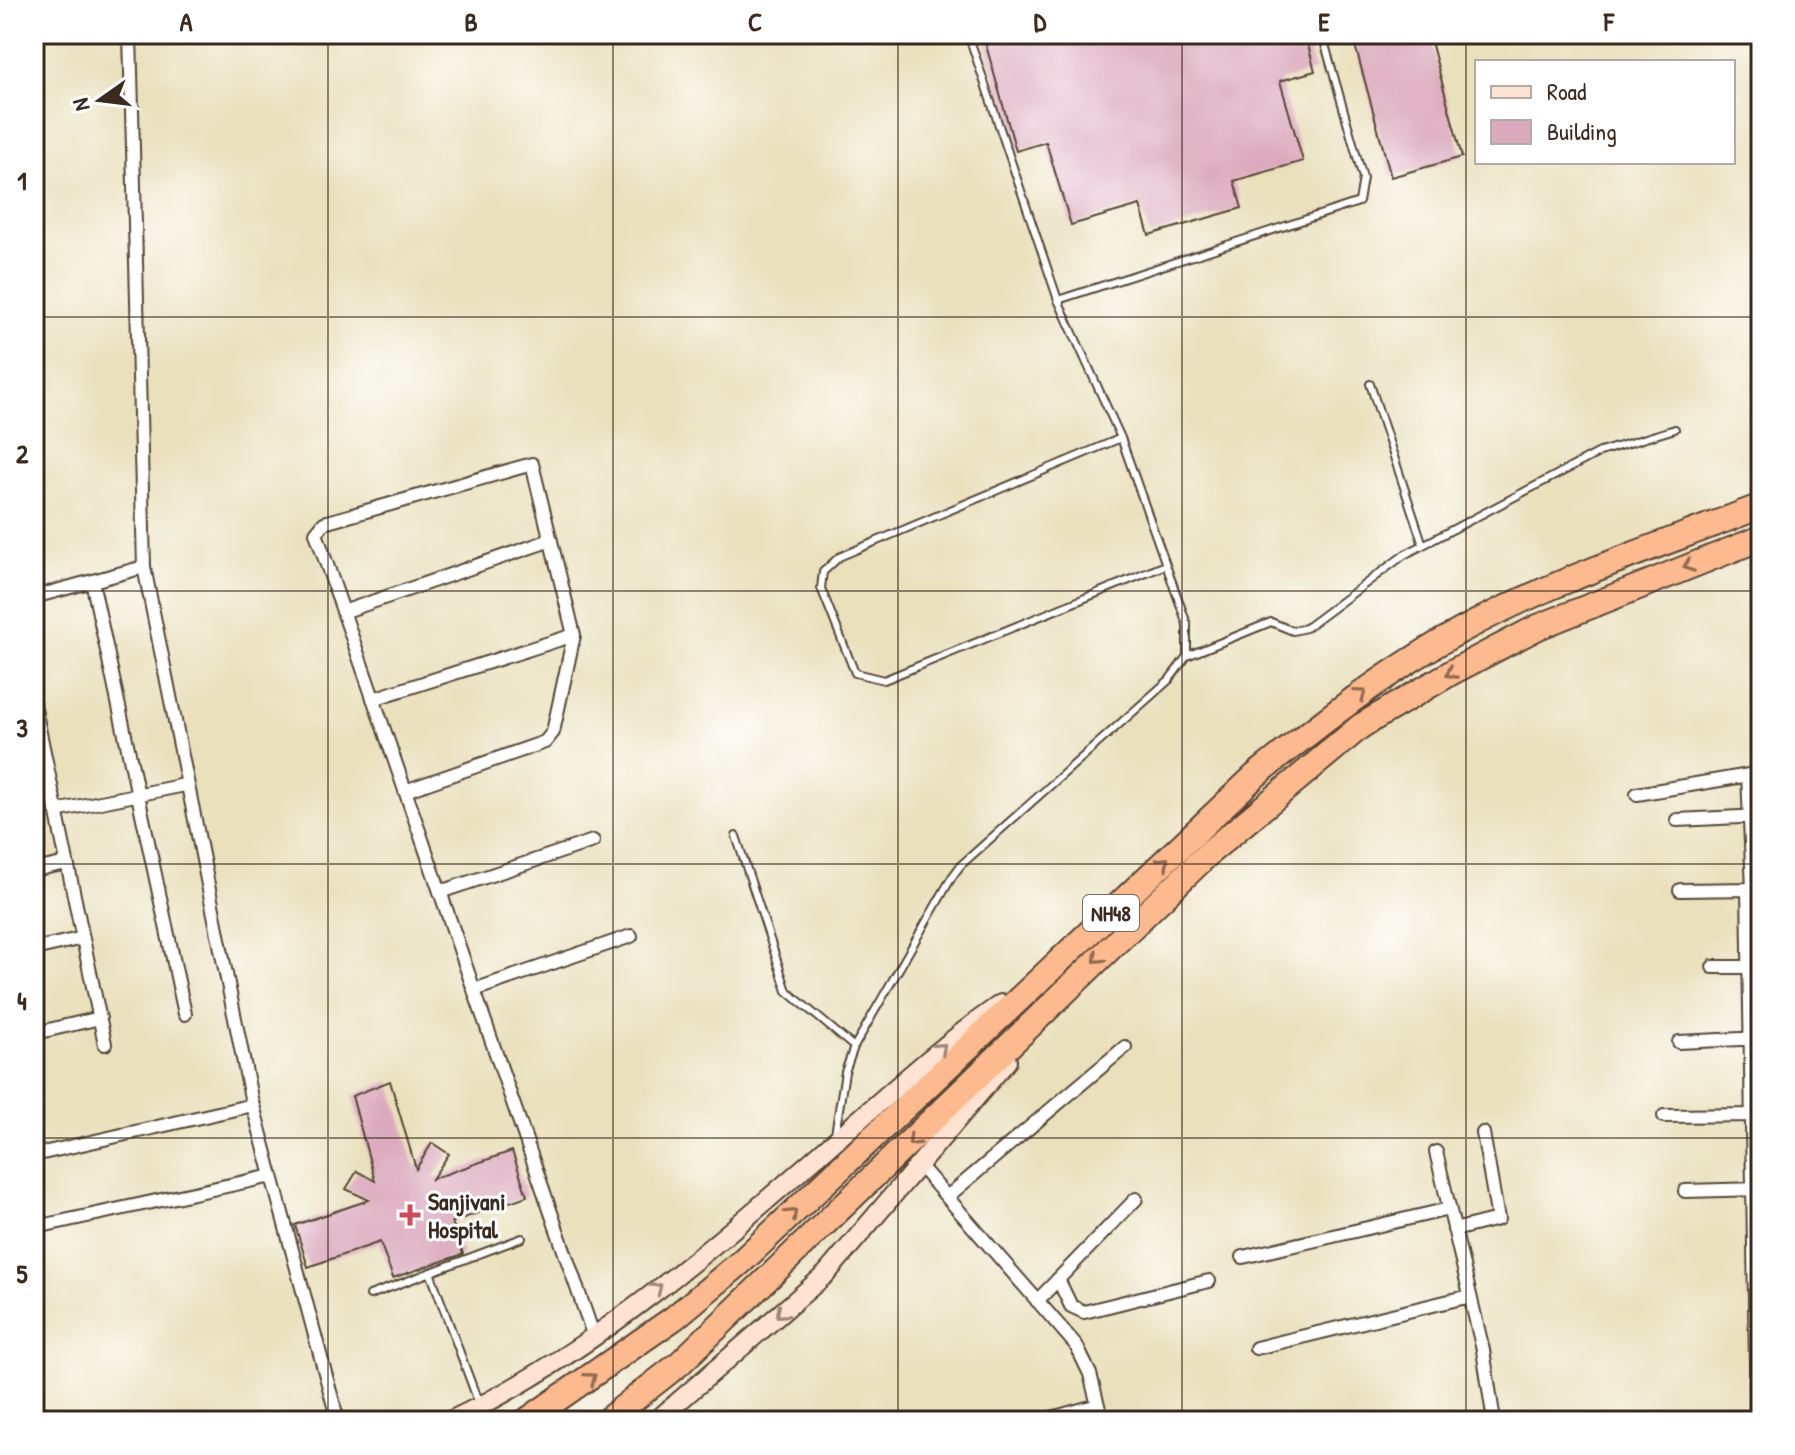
<svg xmlns="http://www.w3.org/2000/svg" width="1795" height="1455" viewBox="0 0 1795 1455" font-family="'Patrick Hand',sans-serif">
<style>
.building{fill:#dcaabe}
.lines{fill:none;stroke-linecap:round;stroke-linejoin:round}
.lane-casing{stroke:#554536;stroke-width:10}
.street-casing{stroke:#554536;stroke-width:16}
.secondary-casing{stroke:#554536;stroke-width:22}
.highway-casing{stroke:#554536;stroke-width:28}
.lane{stroke:#fff;stroke-width:6}
.street{stroke:#fff;stroke-width:12}
.secondary{stroke:#fee3d2;stroke-width:18}
.highway{stroke:#fcba8e;stroke-width:24}
.oneway{stroke:#926b50}
.oneway2{stroke:#9c8678}
.grid{fill:none;stroke:#3b2a1e;stroke-width:2;stroke-opacity:0.55}
.poi-dot{fill:#d1495b;stroke:#fff;stroke-width:3}
.labels{text-anchor:middle;dominant-baseline:central;stroke-width:6;stroke-linejoin:round;paint-order:stroke}
.shield{fill:#fff;stroke:#766a62;stroke-width:2}
.shield-label{font-size:22px;font-weight:bold;fill:#3b2a1e}
.poi-label{font-size:24px;font-weight:bold;fill:#3b2a1e;stroke:#fff;text-anchor:start}
.neatline{fill:none;stroke:#3b2a1e;stroke-width:3}
.grid-label{font-size:26px;text-anchor:middle;font-weight:bold;fill:#3b2a1e}
</style>
<rect width="100%" height="100%" fill="#fff"/>
<filter id="ink" filterUnits="userSpaceOnUse"><feTurbulence type="fractalNoise" baseFrequency=".0125" numOctaves="2"/><feDisplacementMap in="SourceGraphic" scale="16" xChannelSelector="R" yChannelSelector="G"/><feConvolveMatrix kernelMatrix="1 2 1 2 8 2 1 2 1" color-interpolation-filters="sRGB"/></filter>
<filter id="wash" filterUnits="userSpaceOnUse"><feTurbulence type="fractalNoise" baseFrequency=".006" numOctaves="4" result="noise"/><feDisplacementMap in="SourceGraphic" scale="32" xChannelSelector="R" yChannelSelector="G"/><feGaussianBlur stdDeviation="1.8" result="paint"/><feColorMatrix in="noise" values="0 0 0 0 0 0 0 0 0 0 0 0 0 0 0 0 0 1.4 0 .05"/><feComposite in="paint" operator="in"/></filter>
<g filter="url(#wash)">
<rect width="100%" height="100%" fill="#eae0bc"/>
<g id="blocks">
<path class="building" d="M999,34H1305L1315,71L1280,81L1303,161L1234,181L1242,208L1149,235L1140,205L1071,225L1046,142L1016,151L984,38Z
M1352,34H1429L1462,157L1391,177Z
M390,1081L416,1169L432,1143L449,1154L432,1179L512,1151L527,1196L452,1222L463,1254L393,1278L380,1242L308,1267L295,1225L369,1200L346,1189L357,1171L375,1181L352,1096Z"/>
</g>
</g>
<g filter="url(#ink)">
<use href="#blocks" fill-opacity="0" stroke="#554536" stroke-width="2"/>
<g class="lines">
<defs>
<path id="lane" d="M968,34L1058,300
M1370,384L1423,545
M1121,438L839,557L823,572L821,588L855,673L884,680L1166,565
M1187,656L1271,622L1293,631L1306,628L1404,555L1600,452L1675,429
M736,836L787,991L854,1047
M835,1134L845,1072L854,1047L952,877L961,865L1169,680L1187,656V624L1121,438L1058,300L1359,202L1363,178L1322,34
M430,1272L479,1404
M370,1295L522,1238"/>
<path id="street" d="M130,34L144,567L251,1098L338,1421
M92,581L185,1014
M34,597L144,567
M343,612L551,540
M373,699L574,635
M34,704L105,1044
M1748,775L1753,889
M34,791L51,787
M405,791L545,742L553,732L574,635L532,464L324,523L316,533L594,1337
M1637,794L1761,773
M56,811L185,785
M1677,820L1761,816
M34,870L67,863
M1748,889L1757,1421
M1680,890L1753,889
M440,892L593,841
M34,949L83,938
M1713,967H1761
M474,990L631,936
M40,1032L100,1018
M1679,1042L1761,1038
M1664,1116L1761,1115
M1436,1152L1483,1350L1494,1421
M34,1155L253,1105
M919,1165L1076,1345L1090,1374L1102,1421
M1685,1191L1761,1189
M947,1197L1125,1047
M41,1226L272,1176
M1454,1230L1498,1219L1483,1133
M1243,1257L1449,1209
M1058,1279L1071,1306L1084,1312L1209,1281
M1037,1301L1136,1199
M1256,1348L1470,1296
M1041,1421L1098,1405"/>
<path id="secondary" d="M450,1421C594,1353 718,1243 837,1139C891,1092 943,1044 1001,1004
M656,1421L826,1274L1007,1061"/>
<path id="highway" d="M526,1421L674,1318L740,1263L1256,775C1322,722 1389,669 1464,629C1558,578 1662,545 1761,506
M606,1421L679,1364L1211,851L1361,726L1454,671L1538,627L1761,538"/>
</defs>
<use href="#lane" class="lane-casing"/>
<use href="#street" class="street-casing"/>
<use href="#secondary" class="secondary-casing"/>
<use href="#highway" class="highway-casing"/>
<use href="#lane" class="lane"/>
<use href="#street" class="street"/>
<use href="#secondary" class="secondary"/>
<use href="#highway" class="highway"/>
</g>
<defs><path id="oneway-chevron" d="M-2-3.5L2.5 0L-2 3.5" fill="none" stroke-width="1.6" stroke-linecap="round" stroke-linejoin="round" transform="scale(2)"/></defs>
<g class="oneway">
<use href="#oneway-chevron" transform="translate(1688 566) rotate(159)"/>
<use href="#oneway-chevron" transform="translate(1451 673) rotate(152)"/>
<use href="#oneway-chevron" transform="translate(1361 694) rotate(-35)"/>
<use href="#oneway-chevron" transform="translate(1164 862) rotate(-44)"/>
<use href="#oneway-chevron" transform="translate(1098 958) rotate(137)"/>
<use href="#oneway-chevron" transform="translate(913 1141) rotate(135)"/>
<use href="#oneway-chevron" transform="translate(792 1214) rotate(-43)"/>
<use href="#oneway-chevron" transform="translate(591 1378) rotate(-36)"/>
</g>
<g class="oneway2">
<use href="#oneway-chevron" transform="translate(941 1048) rotate(-41)"/>
<use href="#oneway-chevron" transform="translate(657 1288) rotate(-39)"/>
<use href="#oneway-chevron" transform="translate(781 1313) rotate(139)"/>
</g>
</g>
<path class="grid" d="M328,34V1421M613,34V1421M898,34V1421M1182,34V1421M1466,34V1421M34,317H1761M34,591H1761M34,864H1761M34,1138H1761"/>
<path class="poi-dot" d="M406 1203h8v8h8v8h-8v8h-8v-8h-8v-8h8z"/>
<g class="labels">
<rect class="shield" x="1083" y="895" width="56" height="36" rx="6"/>
<g class="shield-label">
<text x="1111" y="913">NH48</text>
</g>
<g class="poi-label">
<text x="428" y="1201">Sanjivani<tspan x="428" dy="28">Hospital</tspan></text>
</g>
</g>
<rect width="1795" height="1455" fill="none" stroke="#fff" stroke-width="88"/>
<rect x="1475" y="60" width="260" height="104" fill="#ffffff" stroke="#b1aaa5" stroke-width="2"/>
<rect x="1491" y="86" width="40" height="12" fill="#fee3d2" stroke="#b1aaa5" stroke-width="2"/>
<text x="1547" y="100" font-size="24" fill="#3b2a1e">Road</text>
<rect x="1491" y="120" width="40" height="24" fill="#dcaabe" stroke="#b1aaa5" stroke-width="2"/>
<text x="1547" y="140" font-size="24" fill="#3b2a1e">Building</text>
<g transform="translate(100 100) rotate(256)" stroke="#ffffff" stroke-width="6" paint-order="stroke">
<path d="M0-6L14 30L0 20L-14 30Z" fill="#3b2a1e"/>
<text y="-12" font-size="22" font-weight="bold" text-anchor="middle" fill="#3b2a1e">N</text>
</g>
<rect x="44" y="44" width="1707" height="1367" class="neatline"/>
<g class="grid-label">
<text x="186" y="31">A</text>
<text x="471" y="31">B</text>
<text x="755" y="31">C</text>
<text x="1040" y="31">D</text>
<text x="1324" y="31">E</text>
<text x="1609" y="31">F</text>
<text x="22" y="190">1</text>
<text x="22" y="463">2</text>
<text x="22" y="737">3</text>
<text x="22" y="1010">4</text>
<text x="22" y="1283">5</text>
</g>
</svg>
